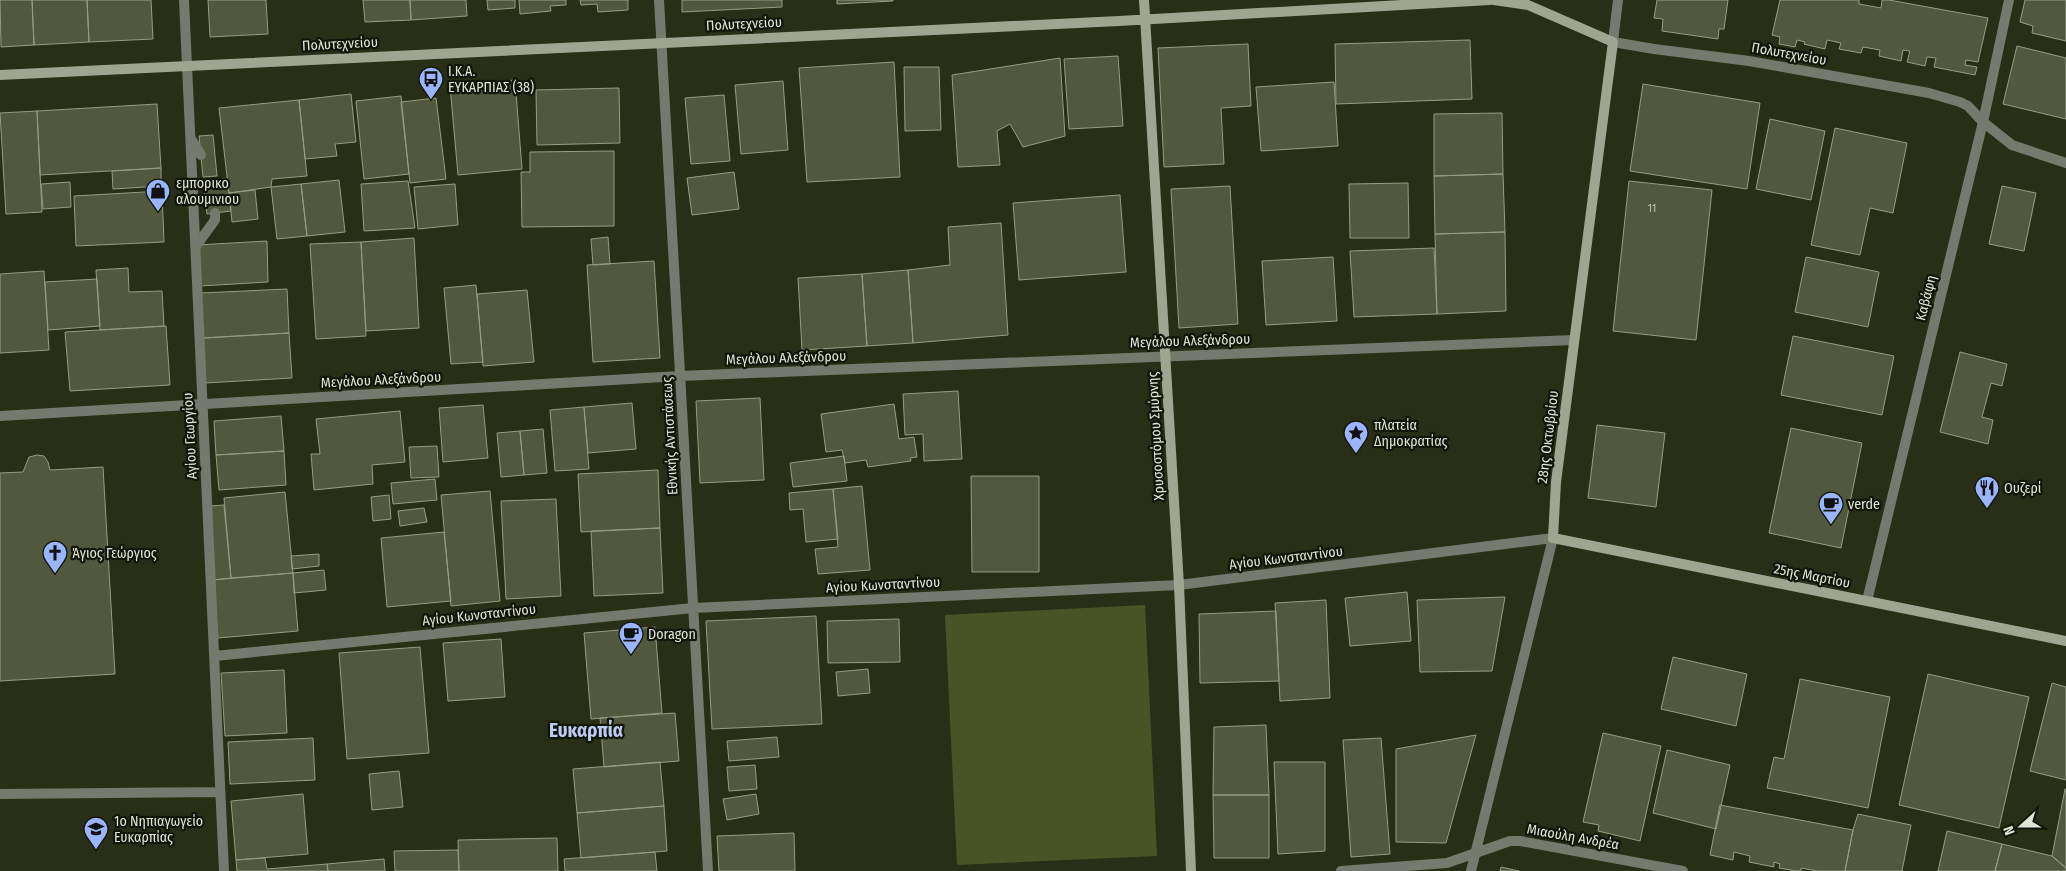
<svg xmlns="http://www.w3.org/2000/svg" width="2066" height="871" viewBox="0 0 2066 871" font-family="'Fira Sans Condensed',sans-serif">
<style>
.green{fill:#4a5326}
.building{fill:#52583e;stroke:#969d81}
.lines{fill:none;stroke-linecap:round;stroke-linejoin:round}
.lane{stroke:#76796d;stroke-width:10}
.street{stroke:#76796d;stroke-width:10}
.secondary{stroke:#a0a592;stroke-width:10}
.labels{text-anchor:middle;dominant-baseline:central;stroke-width:4.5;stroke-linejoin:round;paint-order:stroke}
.number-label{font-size:11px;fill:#bcc1af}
.street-label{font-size:14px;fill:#e0e4d5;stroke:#12150a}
.poi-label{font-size:14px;fill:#e0e4d5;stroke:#12150a;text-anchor:start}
.district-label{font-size:19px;font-weight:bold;fill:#bcccf5;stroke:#12150a}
</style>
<rect width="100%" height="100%" fill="#292e16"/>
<path class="green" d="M1145,605L1157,856L957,865L945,615Z"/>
<path class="building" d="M0,0H32L34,45L1,47Z
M32,0H87L89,42L34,45Z
M87,0H151L153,39L89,42Z
M208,0H266L268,34L210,37Z
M363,0H410L411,20L365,22Z
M410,0H466L467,16L411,20Z
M487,0H515V8L488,10Z
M519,0H566V5L550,6L551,11L520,14Z
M580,0H628V10L598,12L597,4L581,5Z
M682,0H782V7L682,12Z
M837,0H893V1L837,4Z
M1657,0H1728L1724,29H1719L1718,39L1662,31L1663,19L1654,18Z
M1780,0H1859V4L1881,8L1882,0H1889L1988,18L1978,62L1966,60L1965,65L1977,67L1975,75L1934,67L1936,58L1927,57L1925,66L1907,62L1910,51L1903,50L1901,61L1879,56L1880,50L1863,47L1861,53L1839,49L1841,43L1827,40L1825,49L1804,44L1805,42L1797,40L1795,47L1779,44L1780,37L1772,35Z
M2025,0H2066V41L2032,33L2033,26L2020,22Z
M1470,40L1472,99L1336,104L1335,44Z
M1248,44L1251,106L1221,108L1224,164L1164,167L1158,48Z
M2017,46L2066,58V119L2003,104Z
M1118,56L1123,126L1069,129L1064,59Z
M1060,58L1065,136L1023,147L1010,124L997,131L1000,165L958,167L952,75Z
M894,62L900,177L807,182L799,68Z
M904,67H939L941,130L905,131Z
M515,80L522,169L458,175L450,86Z
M783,81L788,150L741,154L735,85Z
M1334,82L1338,146L1261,151L1256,87Z
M1643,84L1760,103L1747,189L1630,171Z
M619,88L620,143L537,145L536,90Z
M351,94L356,142L335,144L337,156L305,159L299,100Z
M724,95L730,161L691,164L685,98Z
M401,96L409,174L364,179L356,101Z
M436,98L446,179L410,183L401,102Z
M299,100L307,176L272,179L271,187L229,193L219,108Z
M157,104L161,168L40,175L37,111Z
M37,111L42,212L6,214L0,113Z
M1502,113L1503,174L1434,176V114Z
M1770,119L1825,131L1811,200L1756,189Z
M1835,128L1907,143L1893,213L1870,208L1860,255L1811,245Z
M213,135L217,176L203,177L199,136Z
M614,151V226L522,227L521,172H530V152Z
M161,168V186L113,189L112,171Z
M734,172L739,209L692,215L687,178Z
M1503,174L1505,232L1435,234L1434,176Z
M227,178L231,211L207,214L203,181Z
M339,180L345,232L307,236L301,184Z
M408,181L415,228L364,231L361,184Z
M1629,181L1712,190L1696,340L1613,331Z
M70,182L71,207L43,209L41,184Z
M1408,183L1409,238H1350L1349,184Z
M301,184L307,236L277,239L271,187Z
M455,184L458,225L418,229L414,187Z
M1230,186L1238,324L1179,328L1171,189Z
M2002,186L2036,193L2024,251L1989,244Z
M255,190L258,219L232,222L229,193Z
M162,191L164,242L76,246L74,196Z
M1120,195L1126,272L1019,280L1013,203Z
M1001,223L1008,335L913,343L908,270L950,265L948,227Z
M1505,232L1506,311L1437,314L1435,234Z
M608,237L610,264L593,265L591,239Z
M414,238L419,328L366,331L361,242Z
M267,241L268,282L200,286L197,245Z
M361,242L366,336L316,339L310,244Z
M1434,248L1437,314L1354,317L1350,251Z
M1333,257L1337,321L1266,325L1262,261Z
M1806,257L1879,272L1868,327L1795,312Z
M654,261L660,358L593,362L587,265Z
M128,268L129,292L162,291L164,326L100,330L96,270Z
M908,270L913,343L867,346L862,274Z
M44,271L49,350L0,353V274Z
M862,274L867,346L802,350L798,278Z
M97,279L100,326L48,330L45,282Z
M476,285L483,362L451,364L444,288Z
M287,289L289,333L203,338L201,293Z
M527,290L534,362L483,366L477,294Z
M166,326L170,385L70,391L65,332Z
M289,333L292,378L205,383L203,338Z
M1793,336L1894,356L1882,415L1781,395Z
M1960,352L2007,364L2002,386L1991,383L1982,417L1993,420L1988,444L1940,432Z
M958,391L962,459L924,461L923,434L905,435L903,394Z
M760,398L764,480L700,483L696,401Z
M632,403L636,449L588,453L584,407Z
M894,404L899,439L914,437L917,457L910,458L911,461L868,467L866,460L845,463L842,450L826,452L821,414Z
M483,405L488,458L443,462L439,408Z
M584,407L589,469L555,471L550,410Z
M400,411L405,462L372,465L373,484L314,490L311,454H320L316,419Z
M281,416L284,451L216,455L214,421Z
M1597,425L1665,433L1656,507L1588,498Z
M1791,428L1862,443L1841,548L1769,533Z
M543,429L547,473L524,475L520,431Z
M520,431L524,475L501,477L497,433Z
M437,446L439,477L411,478L409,447Z
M284,451L286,485L219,490L216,455Z
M37,455L44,456L48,462L50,470L103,467L115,674L0,681V473L23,472L29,457Z
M844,456L847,481L793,487L790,463Z
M658,470L660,528L581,532L578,474Z
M971,476H1039V572H972Z
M435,479L437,500L393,504L391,483Z
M862,486L870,570L818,574L815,549L838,547L833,489Z
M833,489L838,539L806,542L803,509L790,510L789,493Z
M490,491L500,601L451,606L441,495Z
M285,492L293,573L231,578L224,498Z
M389,495L391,519L373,521L371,497Z
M556,499L561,596L506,599L501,501Z
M224,505L231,578L212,580L210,506Z
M424,508L427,522L400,526L398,511Z
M660,528L663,593L594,596L591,531Z
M444,532L451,601L387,607L381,538Z
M319,554V566L292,569L291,556Z
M324,570L326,590L294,593L293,573Z
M293,573L298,631L218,638L212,580Z
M1407,592L1411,641L1350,646L1345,598Z
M1505,597L1492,671L1420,672L1417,600Z
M1326,600L1330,698L1280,701L1275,603Z
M1276,611L1279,681L1200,683L1199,614Z
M816,616L822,724L712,729L706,621Z
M899,619L900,662L828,663L827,621Z
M655,627L662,713L591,719L584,633Z
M501,639L505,697L448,701L443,643Z
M420,647L429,753L347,759L339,653Z
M1673,657L1747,674L1736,726L1661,709Z
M868,669L870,693L838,696L836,672Z
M284,670L287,733L225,736L221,673Z
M1928,674L2029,697L1999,828L1899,805Z
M1800,679L1890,697L1868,808L1767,788L1774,757L1784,759Z
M2052,683L2066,687V780L2030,771Z
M675,713L679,761L604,767L600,718Z
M1266,725L1269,795H1213L1214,727Z
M1603,733L1661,746L1640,841L1598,831L1599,825L1583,822Z
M1476,735L1446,843L1396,842V749Z
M777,737L779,757L729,761L727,741Z
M313,738L315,780L230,784L228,742Z
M1381,738L1390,854L1351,857L1343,740Z
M1667,750L1730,765L1716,829L1653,813Z
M660,762L664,806L577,813L573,769Z
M1274,762H1325V851L1278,854Z
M755,765L757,789L729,791L727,767Z
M399,771L403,807L372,810L369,774Z
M2065,789H2066V868L2052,856Z
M303,794L308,854L236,860L231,801Z
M756,794L759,814L727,820L723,799Z
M1213,795H1269V858H1214Z
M1720,805L1853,830L1845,871H1817L1801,868V871H1796L1779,868L1780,864L1774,862V867L1749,862L1750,856L1734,852L1733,860L1710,855Z
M664,806L667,851L581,858L577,813Z
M1858,814L1911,825L1902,871H1845L1853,830Z
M1947,831L2002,844L1995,871H1938Z
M794,833L795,871H719L717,836Z
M557,838L558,871H459L458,840Z
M2002,844L2052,856L2066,868V871H1995Z
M458,850L459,871H395L394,851Z
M655,852L657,871H565L564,859Z
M265,858L267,869L327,864L328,871H237L236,860Z
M384,859L385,871H328L327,864Z
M1501,867L1519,871H1500Z"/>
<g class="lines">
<path class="lane" d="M191,139L201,155
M196,246L215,220V213"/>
<path class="street" d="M184,0L224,871
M659,0L708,871
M1618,0L1613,42L1654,49L1749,61L1929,93L1960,102L1968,106L1983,122L2012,145L2066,163
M0,416L680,376L1573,340
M1867,601L1983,122L2009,0
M215,656L693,608L1179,585L1553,538L1471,871
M0,794L220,792
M1341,871L1447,863L1510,841H1520L1683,871"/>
<path class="secondary" d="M1144,0L1179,585L1191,871
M1494,0L1528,5L1613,42L1556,482L1553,538L2066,641
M0,75L1119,21L1490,0"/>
</g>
<defs>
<symbol id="bus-pin" viewBox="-11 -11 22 30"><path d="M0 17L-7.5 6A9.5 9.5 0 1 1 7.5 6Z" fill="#9ab5fd" stroke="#12150a"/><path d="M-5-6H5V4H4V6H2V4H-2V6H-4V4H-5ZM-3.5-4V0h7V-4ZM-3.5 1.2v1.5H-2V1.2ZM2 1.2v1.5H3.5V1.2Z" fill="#111"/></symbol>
<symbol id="shop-pin" viewBox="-11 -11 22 30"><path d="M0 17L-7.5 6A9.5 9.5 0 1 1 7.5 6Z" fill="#9ab5fd" stroke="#12150a"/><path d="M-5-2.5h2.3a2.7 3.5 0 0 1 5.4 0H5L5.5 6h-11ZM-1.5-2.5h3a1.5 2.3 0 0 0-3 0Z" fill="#111"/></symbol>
<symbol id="sight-pin" viewBox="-11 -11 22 30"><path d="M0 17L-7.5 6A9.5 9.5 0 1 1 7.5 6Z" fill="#9ab5fd" stroke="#12150a"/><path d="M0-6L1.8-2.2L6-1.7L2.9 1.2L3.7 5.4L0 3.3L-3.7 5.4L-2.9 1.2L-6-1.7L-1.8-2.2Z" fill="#111"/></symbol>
<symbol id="restaurant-pin" viewBox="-11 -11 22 30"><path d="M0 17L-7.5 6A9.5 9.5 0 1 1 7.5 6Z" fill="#9ab5fd" stroke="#12150a"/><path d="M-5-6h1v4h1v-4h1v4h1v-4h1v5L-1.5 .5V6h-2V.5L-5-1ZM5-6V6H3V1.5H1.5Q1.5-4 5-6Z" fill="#111"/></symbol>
<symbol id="cafe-pin" viewBox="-11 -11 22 30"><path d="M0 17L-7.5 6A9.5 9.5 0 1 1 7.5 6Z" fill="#9ab5fd" stroke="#12150a"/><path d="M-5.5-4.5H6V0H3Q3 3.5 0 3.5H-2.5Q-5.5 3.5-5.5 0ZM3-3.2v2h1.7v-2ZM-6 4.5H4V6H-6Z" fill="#111"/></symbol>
<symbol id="church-pin" viewBox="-11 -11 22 30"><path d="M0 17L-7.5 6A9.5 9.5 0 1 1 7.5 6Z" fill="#9ab5fd" stroke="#12150a"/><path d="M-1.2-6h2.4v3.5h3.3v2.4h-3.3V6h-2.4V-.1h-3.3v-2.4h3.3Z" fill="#111"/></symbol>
<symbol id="school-pin" viewBox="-11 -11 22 30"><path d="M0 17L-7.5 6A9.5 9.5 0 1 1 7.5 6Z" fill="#9ab5fd" stroke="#12150a"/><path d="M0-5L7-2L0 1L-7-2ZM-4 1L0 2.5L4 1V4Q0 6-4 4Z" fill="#111"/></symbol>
</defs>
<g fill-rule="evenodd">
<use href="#bus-pin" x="417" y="65" width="28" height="38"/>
<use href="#shop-pin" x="144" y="177" width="28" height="38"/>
<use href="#sight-pin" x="1342" y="419" width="28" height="38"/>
<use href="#restaurant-pin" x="1973" y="474" width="28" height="38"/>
<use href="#cafe-pin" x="1817" y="490" width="28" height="38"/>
<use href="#church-pin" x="41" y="539" width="28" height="38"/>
<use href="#cafe-pin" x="617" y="620" width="28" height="38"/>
<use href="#school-pin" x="82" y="815" width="28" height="38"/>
</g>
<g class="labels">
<g class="number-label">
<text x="1652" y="208">11</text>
</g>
<g class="street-label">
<text transform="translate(744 24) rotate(-3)">Πολυτεχνείου</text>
<text transform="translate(340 44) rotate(-3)">Πολυτεχνείου</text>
<text transform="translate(1789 54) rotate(10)">Πολυτεχνείου</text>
<text transform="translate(1926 298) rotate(-76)">Καβάφη</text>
<text transform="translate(1190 341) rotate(-2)">Μεγάλου Αλεξάνδρου</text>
<text transform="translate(786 358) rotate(-2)">Μεγάλου Αλεξάνδρου</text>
<text transform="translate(381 380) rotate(-3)">Μεγάλου Αλεξάνδρου</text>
<text transform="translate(190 436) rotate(-93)">Αγίου Γεωργίου</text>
<text transform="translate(670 436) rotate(-93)">Εθνικής Αντιστάσεως</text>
<text transform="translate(1156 436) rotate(-93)">Χρυσοστόμου Σμύρνης</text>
<text transform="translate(1548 437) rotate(-83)">28ης Οκτωβρίου</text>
<text transform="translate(1286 558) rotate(-7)">Αγίου Κωνσταντίνου</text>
<text transform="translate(1812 576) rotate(11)">25ης Μαρτίου</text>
<text transform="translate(883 585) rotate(-3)">Αγίου Κωνσταντίνου</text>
<text transform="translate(479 615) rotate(-6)">Αγίου Κωνσταντίνου</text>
<text transform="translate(1573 837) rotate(10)">Μιαούλη Ανδρέα</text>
</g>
<g class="poi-label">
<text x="448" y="71">Ι.Κ.Α.<tspan x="448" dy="16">ΕΥΚΑΡΠΙΑΣ (38)</tspan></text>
<text x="176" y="183">εμπορικο<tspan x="176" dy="16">αλουμινιου</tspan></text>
<text x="1374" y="425">πλατεία<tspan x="1374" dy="16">Δημοκρατίας</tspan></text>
<text x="2004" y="488">Ουζερί</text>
<text x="1848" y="504">verde</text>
<text x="72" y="553">Άγιος Γεώργιος</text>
<text x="648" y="634">Doragon</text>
<text x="114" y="821">1ο Νηπιαγωγείο<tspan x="114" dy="16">Ευκαρπίας</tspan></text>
</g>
<g class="district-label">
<text x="586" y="730">Ευκαρπία</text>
</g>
</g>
<g transform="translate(2021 826) rotate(249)" stroke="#12150a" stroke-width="4" paint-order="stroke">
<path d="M0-4L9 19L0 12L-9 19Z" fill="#e0e4d5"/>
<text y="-8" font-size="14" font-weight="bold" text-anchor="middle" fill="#e0e4d5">N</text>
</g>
</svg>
